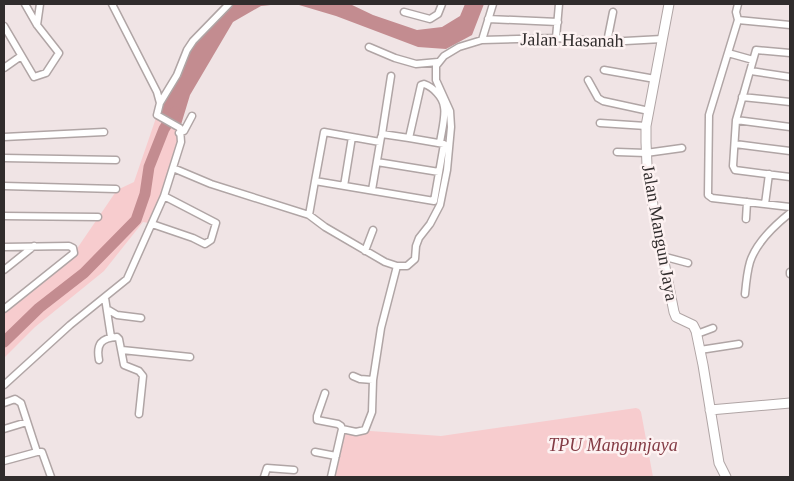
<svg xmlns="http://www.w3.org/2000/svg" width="794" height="481" viewBox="0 0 794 481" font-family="'Times New Roman',serif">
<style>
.green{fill:#f7ccce}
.water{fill:#c38c90}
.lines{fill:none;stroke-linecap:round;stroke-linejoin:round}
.river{stroke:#c38c90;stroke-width:11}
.street-casing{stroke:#b0a5a5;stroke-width:9}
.secondary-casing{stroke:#b0a5a5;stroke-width:11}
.street{stroke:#fff;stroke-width:6}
.secondary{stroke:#fff;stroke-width:9}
.labels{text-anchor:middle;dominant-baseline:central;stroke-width:5;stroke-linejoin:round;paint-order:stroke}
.street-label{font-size:18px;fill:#302c2c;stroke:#fdf2f2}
.park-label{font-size:18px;font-style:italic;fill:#833b44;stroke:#fdf2f2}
</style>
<rect width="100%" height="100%" fill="#f0e4e5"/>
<path class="green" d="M157,115L180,128L181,142L154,224L143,222L104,271L35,327L4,358V309L74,253L117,190L134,182Z
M636,408L639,409L641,412L653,477H331L342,429L441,436Z"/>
<path class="water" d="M229,4H350L373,15L417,30L442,27L460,16L465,4H484L472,35L446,49L418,47L336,16L299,5L280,4L261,6L233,22L190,95L180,128L157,115L187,50Z"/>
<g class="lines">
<path class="river" d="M4,342L39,308L84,273L136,220L145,194L149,167L164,129L175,112"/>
<defs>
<path id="street" d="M738,4L736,12L738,20L790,25
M404,12L430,19L438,14L442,4
M488,19L558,22
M738,20L709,115L708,195L712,198L790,207
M37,25L40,4
M4,26L34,77L46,73L59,53L37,25L25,4
M556,38L559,4
M482,40L493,4
M607,42L613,12
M369,47L395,58L416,64L438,62
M728,53L753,60
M790,53L756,50L736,120L733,166L735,170L790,177
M4,68L21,56
M604,70L655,79
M751,71L790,77
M391,76L382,134L409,138L421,85L424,84C433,87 443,97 444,107C446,116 441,134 440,143
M588,80L598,98L603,101L649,111
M742,97L790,102
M160,103L177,75L187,50L193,41L229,4
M736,120L790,127
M600,123L646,126
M179,133L184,131L192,116
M4,137L104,132
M735,144L790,151
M617,152L646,153L682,148
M4,158L116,160
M377,162L439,172
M173,168L211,184L309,215L325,227L385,262L397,266H407L415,259L416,246L419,238L430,224L440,205L447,170L451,127L450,111L436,80V66L444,56L459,47L482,40L556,38L607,42L662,39
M315,181L324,132L380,142
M4,186L116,189
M344,186L352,137
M372,190L381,137
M765,204L769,174
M309,215L315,181L434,201L444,144L409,138
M4,216L98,217
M746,219L747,202
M152,224L193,238L205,244L211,240L216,223L164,196
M4,247L69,246L73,248L74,253L4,309
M365,251L373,230
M662,256L688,263
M4,270L34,246
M790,272V274
M745,294C746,283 747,272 750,262C756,243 775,225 790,213
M105,298L111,337
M107,309L117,315L141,318
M697,334L713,328
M122,350L190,357
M700,350L739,344
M99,360C96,344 101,338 117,337L119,339L124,365L139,371L143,376L139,414
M353,376L360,379L373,380
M4,385L70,325L127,279L164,196L181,142L180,128L157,115L160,103L157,92L112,4
M325,393L317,416V420L338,424L341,426L342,429
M4,403L15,399L21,403L37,452H42L51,477
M4,429L27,422
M315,452L336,456
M4,461L37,452
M264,477L267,468L294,470
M331,477L342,429L356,432L365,430L372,412L373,380L381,328L397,266"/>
<path id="secondary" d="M669,4L646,126V142L647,165L654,212L674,312L676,317L693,325L696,331L703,365L719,463L726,477
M710,410L790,403"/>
</defs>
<use href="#street" class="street-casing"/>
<use href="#secondary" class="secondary-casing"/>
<use href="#street" class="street"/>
<use href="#secondary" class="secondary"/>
</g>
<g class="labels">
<g class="street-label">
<text transform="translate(572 40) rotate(1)">Jalan Hasanah</text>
<text transform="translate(660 233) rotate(80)">Jalan Mangun Jaya</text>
</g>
<g class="park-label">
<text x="613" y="445">TPU Mangunjaya</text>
</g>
</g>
<rect width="794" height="481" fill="none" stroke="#302c2c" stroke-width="10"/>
</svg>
